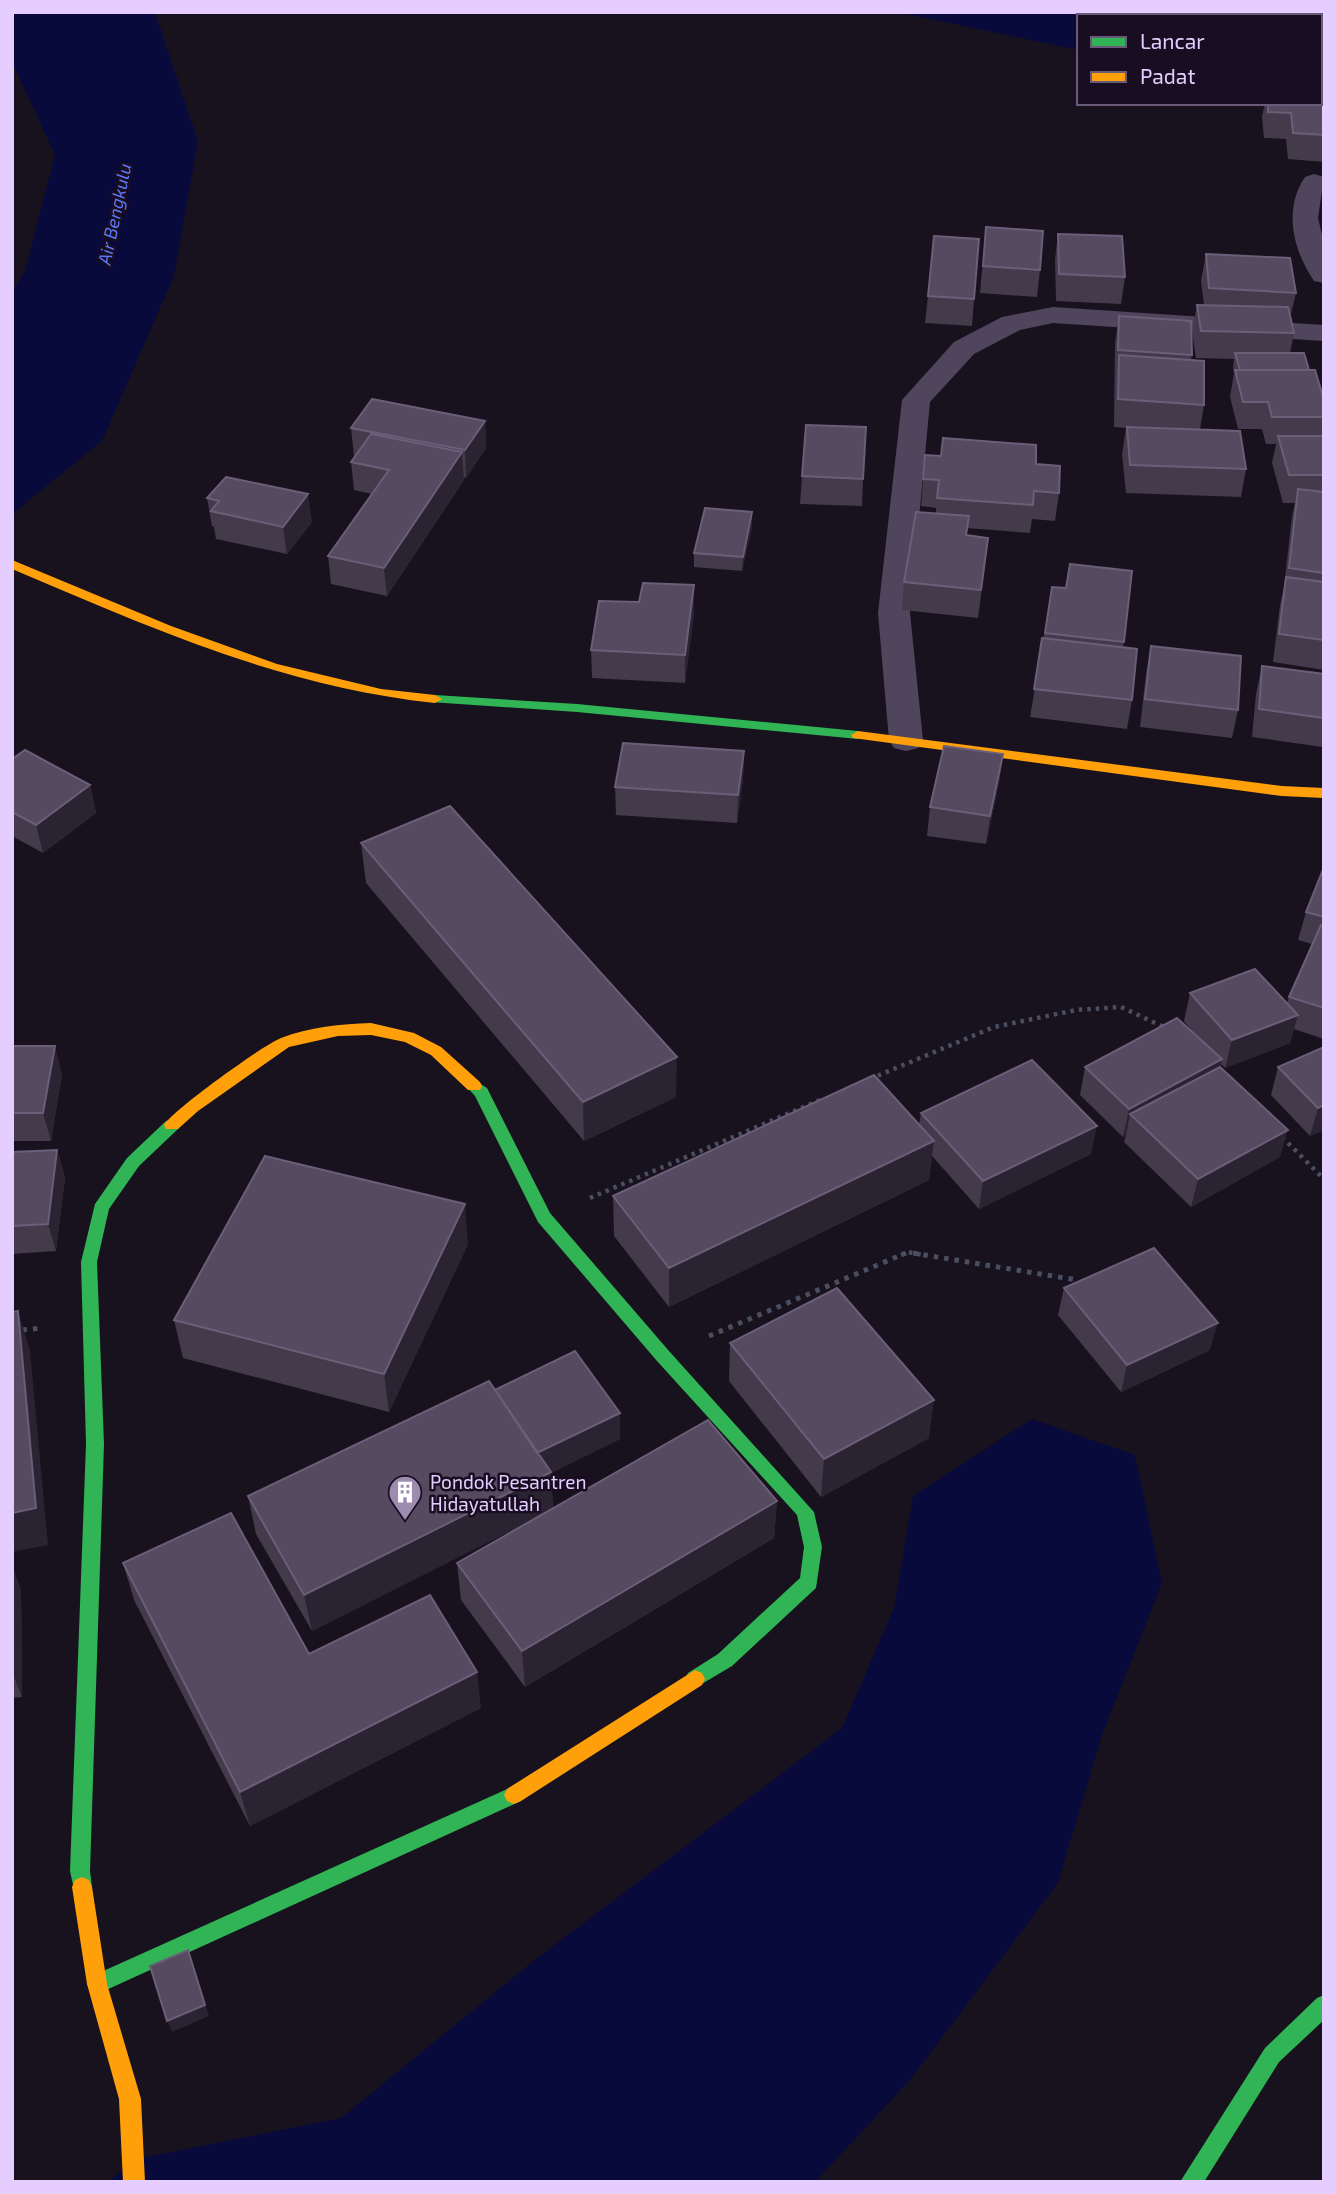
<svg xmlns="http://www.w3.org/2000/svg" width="1336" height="2194" viewBox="0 0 1336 2194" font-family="'Exo 2',sans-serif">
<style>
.green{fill:#112029}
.water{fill:#090a3c}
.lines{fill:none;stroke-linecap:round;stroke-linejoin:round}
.path-far1{stroke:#4a4e61;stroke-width:4.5;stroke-dasharray:3.5 5;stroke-linecap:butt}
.path{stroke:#4a4e61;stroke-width:5;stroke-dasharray:4.5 6;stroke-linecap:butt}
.street{fill:#4f465e;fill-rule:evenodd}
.fast{fill:#30b455;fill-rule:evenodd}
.slow{fill:#ff9f0a;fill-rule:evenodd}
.wall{fill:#433a4c}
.shaded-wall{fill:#2a2331}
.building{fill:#554a60;stroke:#6b5e79;stroke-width:2}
.labels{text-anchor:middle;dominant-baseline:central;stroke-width:5;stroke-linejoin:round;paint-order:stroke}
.far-water-label{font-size:18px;font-style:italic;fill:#5b78ff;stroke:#180d21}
.poi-label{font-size:19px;fill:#e5cdff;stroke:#180d21;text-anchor:start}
</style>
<rect width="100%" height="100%" fill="#17121d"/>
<path class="green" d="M1075,12H1324V48L1320,47V16H1092Z"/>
<path class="water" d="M12,12H155L198,141L174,276L102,441L12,514V292L25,271L55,155L12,62Z
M896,12H1207L1226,16H1079V50Z
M1032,1419L1135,1455L1162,1583L1102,1735L1058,1883L910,2080L815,2182H109L131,2160L341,2118L536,1959L842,1728L894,1608L913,1496Z"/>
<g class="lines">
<path class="path-far1" d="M870,1079L994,1027L1076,1010L1121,1007L1166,1028
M1282,1137L1324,1179
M590,1198L820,1100
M901,1255L908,1252L923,1255"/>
<path class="path" d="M913,1253L1077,1280
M12,1331L43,1328
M709,1336L906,1253"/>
<path class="street" d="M1314,174L1324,177L1318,218L1324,243V283L1314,281C1293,250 1283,209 1305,177Z
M1053,307L1324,325V341L1053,323L1020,330L974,354L930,402L910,613L923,740L918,748L906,751L894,748L889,740L878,613L902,400L954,342L1002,317Z"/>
<path class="fast" d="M435,695L577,704L858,731L865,735L858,739L577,712L430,702L428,699L430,696Z
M474,1080L487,1088L550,1213L669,1351L814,1512L822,1547L816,1588L732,1666L695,1688L688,1685L685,1679L688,1673L718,1654L800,1578L804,1547L797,1515L657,1361L538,1222L475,1096L466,1086Z
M172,1119L178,1121L180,1125L178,1129L139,1166L109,1209L97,1262L104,1444L90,1871L92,1887L89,1894L82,1897L75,1894L70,1871L86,1444L81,1262L95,1204L127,1158L166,1121Z
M514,1786L521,1789L524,1795L521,1801L104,1991L97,1994L90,1991L87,1984L90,1977Z
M1324,1995V2020L1279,2062L1204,2182H1180L1265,2048L1317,1998Z"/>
<path class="slow" d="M12,560L171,626L277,664L381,689L435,695L442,699L435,703C280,686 154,629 12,569Z
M858,731L1282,786L1324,788V798L1282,796L853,738L851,735Z
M371,1023L414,1033L441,1047L480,1082L482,1086L480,1090H468L431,1055L405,1042L371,1035L338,1036L289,1047L198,1111L178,1129H166L164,1125C173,1110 263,1045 281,1038C309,1027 341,1024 371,1023Z
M695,1670L702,1673L705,1679L702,1685L521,1801L514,1804L507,1801L504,1795L507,1789Z
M82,1877L89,1880L92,1887L107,1984L141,2099L145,2182H123L119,2099L87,1984L72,1887L75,1880Z"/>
</g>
<path class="wall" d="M1324,95V162L1288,159L1286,139L1264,138L1262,117L1265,103H1320Z
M986,227L1040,270L1037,297L980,293Z
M1058,234L1125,277L1121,304L1056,301L1055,260Z
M1206,254L1296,293L1290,318L1294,333L1290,353L1309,370L1324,400V670L1273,662L1280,605L1284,587L1292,516L1295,503H1283L1272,463L1276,444H1266L1262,429H1238L1230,397L1234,373L1233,367L1234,359L1196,358L1192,332L1197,305H1204L1201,281Z
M928,296L974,299L972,326L925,323Z
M1119,316L1192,355L1191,360L1204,405L1200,429L1246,469L1241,497L1126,493L1122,454L1126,428L1114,427L1115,343Z
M485,421L486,448L466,478L464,477V480L387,596L331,584L328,556L372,494L354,490L351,462L355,456H354L351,428Z
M925,455L1036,464L1059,493L1055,521L1032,519L1030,533L967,528V535L985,565L978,618L902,610L904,582L936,513V508L921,506Z
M802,476L863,479L862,506L800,504Z
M207,498L312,522L287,554L216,539L214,527L212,526Z
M752,512V527L742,571L694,567V553Z
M1132,571L1123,648L1132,700L1127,729L1030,717L1052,587L1066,588Z
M694,613L685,683L592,678L591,650Z
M1151,646L1238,710L1232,738L1140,727L1146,674Z
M1262,666L1324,674V741L1322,747L1252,737L1256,694Z
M744,751L743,779L737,823L616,815L615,787Z
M1003,754L999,783L986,844L927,836L930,807Z
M12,759L90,785L96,813L43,853L12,836Z
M361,843L676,1097L584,1141L366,883Z
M1324,867V1039L1294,1029L1290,1043L1225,1068L1221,1064L1220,1067L1280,1157L1191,1207L1124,1142L1126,1135L1123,1137L1080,1095L1085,1067L1195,1034L1184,1021L1190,993L1287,1003L1289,997L1312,944L1298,940L1306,912Z
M12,1046L62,1074L51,1141H12Z
M1324,1047V1130L1310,1136L1271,1095L1278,1067Z
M921,1113L1091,1154L979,1209L932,1156L929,1180L669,1307L614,1236L613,1196L919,1125Z
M57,1150L65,1178L56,1251L12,1254V1152Z
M468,1244L389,1412L183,1358L174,1320Z
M1064,1288L1210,1350L1121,1392L1058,1315Z
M730,1343L929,1438L821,1497L729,1381Z
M495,1390L620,1413V1439L551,1473L553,1508L777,1501L774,1538L525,1687L461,1600L457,1563L535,1518L312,1631L256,1534L248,1496Z
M123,1563L309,1654L481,1708L250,1826L134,1600Z
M12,1566L21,1590L22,1697L12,1698Z"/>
<path class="shaded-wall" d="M485,421L486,448L466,478L465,450Z
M462,452L464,480L387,596L384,568Z
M308,494L312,522L287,554L283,527Z
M752,512V527L742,571L743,557Z
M694,585V613L685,683V655Z
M744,751L743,779L737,823L738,795Z
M1003,754L999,783L986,844L990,816Z
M90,785L96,813L43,853L36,825Z
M1298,1015L1290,1043L1225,1068L1232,1040Z
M55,1046L62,1074L51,1141L43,1113Z
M677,1057L676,1097L584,1141L583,1102Z
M1222,1059L1216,1087L1130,1114L1126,1135L1123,1137L1129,1109Z
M1324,1105V1130L1310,1136L1318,1108Z
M1097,1126L1091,1154L979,1209L983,1181Z
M1288,1130L1280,1157L1191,1207L1198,1179Z
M934,1141L929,1180L669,1307V1268Z
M57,1150L65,1178L56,1251L48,1224Z
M465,1204L468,1244L389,1412L384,1374Z
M18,1311L30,1350L48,1545L12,1552V1513Z
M1218,1323L1210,1350L1121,1392L1127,1365Z
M934,1400L929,1438L821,1497L824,1459Z
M620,1413V1439L551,1473L553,1510L312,1631L304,1595L532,1455Z
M777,1501L774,1538L525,1687L522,1651Z
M12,1566L21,1590L22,1697L12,1672Z
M477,1672L481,1708L250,1826L240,1792Z
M188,1950L209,2016L172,2032L167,2021Z"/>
<path class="building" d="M1320,94L1324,95V135L1293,133L1291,113L1268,112V103H1320Z
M986,227L1043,231L1040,270L983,266Z
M1058,234L1122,236L1125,277L1059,274Z
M934,236L979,239L974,299L928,296Z
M1206,254L1290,258L1296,293L1209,288Z
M1197,305L1288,307L1294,333L1201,331Z
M1119,316L1191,321L1192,355L1118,350Z
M1235,353H1304L1309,370H1240Z
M1119,355L1204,361V405L1118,399Z
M1235,370H1315L1324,400V417H1272L1268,402H1243Z
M372,399L485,421L465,450L351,428Z
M806,425L866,427L863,479L802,476Z
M1127,427L1240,431L1246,469L1130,465Z
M371,434L462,452L384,568L328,556L389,470L351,462Z
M1278,436H1324V475H1289Z
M943,438L1036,445V464L1060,466L1059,493L1034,491L1033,505L937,498L939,480L923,479L925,455L941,456Z
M226,477L308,494L283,527L211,511L219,501L207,498Z
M1298,489L1324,492V573L1289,568Z
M705,508L752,512L743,557L694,553Z
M916,512L969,516L966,535L988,538L981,590L904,582Z
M1070,564L1132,571L1124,642L1045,633L1052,587L1066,588Z
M1286,577L1324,582V640L1279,634Z
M643,583L694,585L685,655L591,650L599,601L639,602Z
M1042,638L1137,649L1132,700L1034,689Z
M1151,646L1241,656L1238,710L1145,699Z
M1262,666L1324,674V718L1259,709Z
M623,743L744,751L738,795L615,787Z
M944,746L1003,754L990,816L930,807Z
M25,750L90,785L36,825L12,812V759Z
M450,806L677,1057L583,1102L361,843Z
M1324,867V917L1306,912Z
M1321,925L1324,926V1008L1289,997Z
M1255,969L1298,1015L1232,1040L1190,993Z
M1177,1018L1222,1059L1129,1109L1085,1067Z
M12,1046H55L43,1113H12Z
M1324,1047V1105L1318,1108L1278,1067Z
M1032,1060L1097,1126L983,1181L921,1113Z
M1220,1067L1288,1130L1198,1179L1130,1114Z
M874,1075L934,1141L669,1268L613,1196Z
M57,1150L48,1224L12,1226V1152Z
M265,1156L465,1204L384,1374L174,1320Z
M1154,1248L1218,1323L1127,1365L1064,1288Z
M837,1288L934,1400L824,1459L730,1343Z
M18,1311L36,1508L12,1513V1312Z
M575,1351L620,1413L537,1453L495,1390Z
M489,1381L551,1472L304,1595L248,1496Z
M708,1420L777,1501L522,1651L457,1563Z
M231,1513L309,1654L430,1595L477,1672L240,1792L123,1563Z
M188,1950L205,2005L167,2021L150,1966Z"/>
<defs>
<symbol id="building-pin" viewBox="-11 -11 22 30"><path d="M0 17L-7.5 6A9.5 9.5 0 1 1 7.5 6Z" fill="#9d8cb0" stroke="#180d21"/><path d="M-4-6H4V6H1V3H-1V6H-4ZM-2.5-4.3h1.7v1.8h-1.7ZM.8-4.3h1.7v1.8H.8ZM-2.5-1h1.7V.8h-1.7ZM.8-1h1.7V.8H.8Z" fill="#fff"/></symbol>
</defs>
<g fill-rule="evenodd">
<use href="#building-pin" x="386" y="1473" width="38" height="52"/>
</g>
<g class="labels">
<g class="far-water-label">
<text transform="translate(114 214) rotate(-78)">Air Bengkulu</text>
</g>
<g class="poi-label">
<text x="430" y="1481">Pondok Pesantren<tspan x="430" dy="22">Hidayatullah</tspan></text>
</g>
</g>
<rect width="1336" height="2194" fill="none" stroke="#e5cdff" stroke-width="28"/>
<rect x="1077" y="14" width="245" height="91" fill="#180d21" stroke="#6a5a7a" stroke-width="2"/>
<rect x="1091" y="37" width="35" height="10" fill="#30b455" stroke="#6a5a7a" stroke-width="2"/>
<text x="1140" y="49" font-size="21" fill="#e5cdff">Lancar</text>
<rect x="1091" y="72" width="35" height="10" fill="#ff9f0a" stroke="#6a5a7a" stroke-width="2"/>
<text x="1140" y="84" font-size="21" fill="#e5cdff">Padat</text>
</svg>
